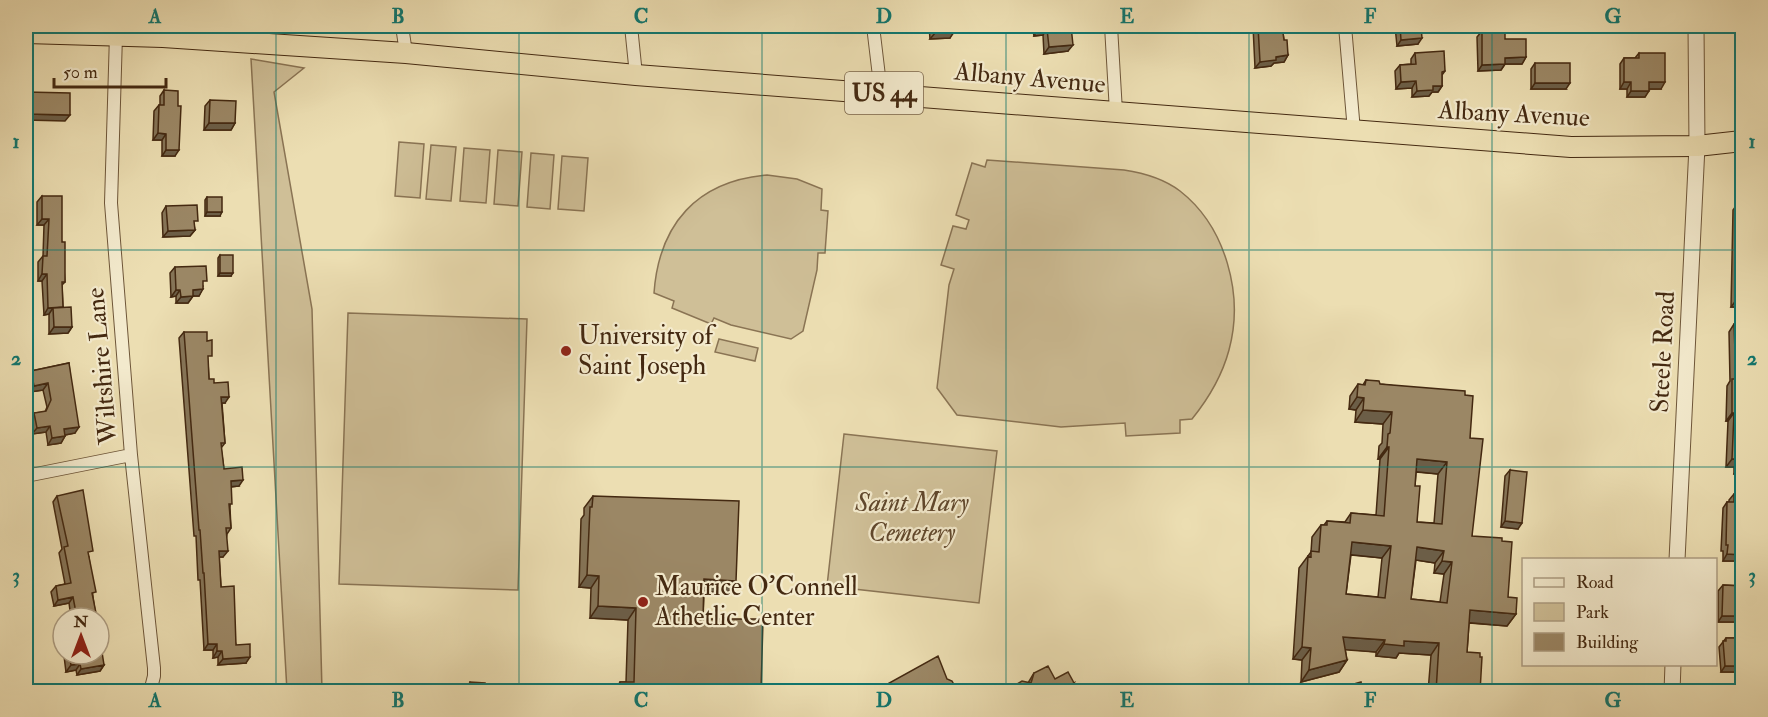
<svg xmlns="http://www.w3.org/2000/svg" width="1768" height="717" viewBox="0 0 1768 717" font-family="'IM FELL Double Pica',serif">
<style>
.green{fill:#cfbf97;stroke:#8a7454;stroke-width:1.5}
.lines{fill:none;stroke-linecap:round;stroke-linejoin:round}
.minor-casing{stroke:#6e5639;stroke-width:14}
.tertiary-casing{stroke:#6e5639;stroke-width:17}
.trunk-casing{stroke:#442911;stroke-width:22}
.minor{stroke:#f3eacd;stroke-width:12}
.tertiary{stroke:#f3eacd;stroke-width:15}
.trunk{stroke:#ecdeb2;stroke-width:20}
.wall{fill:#857457;stroke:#442911;stroke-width:1.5;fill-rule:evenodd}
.shaded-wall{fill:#6c5e47;stroke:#442911;stroke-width:1.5}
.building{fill:#9b8765;stroke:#442911;stroke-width:1.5;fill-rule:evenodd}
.grid{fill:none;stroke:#0f766e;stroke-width:1.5;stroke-opacity:0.55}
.poi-dot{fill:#8f2418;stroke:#f3eacd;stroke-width:2}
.labels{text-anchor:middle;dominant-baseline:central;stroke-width:4.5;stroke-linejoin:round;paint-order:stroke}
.shield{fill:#f3eacd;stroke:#786349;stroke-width:1.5}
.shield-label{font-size:24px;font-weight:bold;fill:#442911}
.street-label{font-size:26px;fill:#442911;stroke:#f3eacd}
.poi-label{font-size:26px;fill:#442911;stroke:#f3eacd;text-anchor:start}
.park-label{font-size:26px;font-style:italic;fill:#60472c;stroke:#f3eacd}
.neatline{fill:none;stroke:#0f766e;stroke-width:2}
.grid-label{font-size:20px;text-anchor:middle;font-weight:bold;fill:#0f766e}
</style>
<rect width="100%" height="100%" fill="#ecdeb2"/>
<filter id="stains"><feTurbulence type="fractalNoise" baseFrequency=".00333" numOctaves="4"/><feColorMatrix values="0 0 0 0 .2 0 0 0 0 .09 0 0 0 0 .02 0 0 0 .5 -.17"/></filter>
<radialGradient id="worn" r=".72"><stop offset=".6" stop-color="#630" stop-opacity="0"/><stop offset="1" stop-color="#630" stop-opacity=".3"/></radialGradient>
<path class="green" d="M251,59L304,68L274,92L312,309L322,691H287Z
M399,142L424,144L420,198L395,196Z
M431,145L456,147L451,201L426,199Z
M464,148L490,150L486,203L460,201Z
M498,150L522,152L518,206L494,204Z
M531,153L554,155L550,209L527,207Z
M562,156L588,158L584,211L558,209Z
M987,160L1124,170C1144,173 1163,178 1180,191C1226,227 1244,295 1229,350C1222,376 1209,398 1192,419L1180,420V433L1126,436L1125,423L1061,427L957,415L937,388L949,285L954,269L941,265L953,226L966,229L969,220L956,215L972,163L985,167Z
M767,175L797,179L822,189L821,210L828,211L825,253H818L817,270L803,331L791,339L731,325L714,318L711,324L672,308L674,301L654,293C659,224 697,181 767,175Z
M348,313L527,319L518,590L339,584Z
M719,339L758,348L755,361L715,352Z
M844,434L997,451L979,603L827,586Z"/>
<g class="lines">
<defs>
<path id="minor" d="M402,26L406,53
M631,26L636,75
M873,26L881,93
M1111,26L1116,112
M1345,26L1354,131
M116,35L111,203L131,455L154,668V676L150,692
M26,476L131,455"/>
<path id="tertiary" d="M1677,560L1697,146L1696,26
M1672,692L1673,664"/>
<path id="trunk" d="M26,33L163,37L406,53L636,75L1571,147L1697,146L1742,141"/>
</defs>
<use href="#minor" class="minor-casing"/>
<use href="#tertiary" class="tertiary-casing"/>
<use href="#trunk" class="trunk-casing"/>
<use href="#minor" class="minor"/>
<use href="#tertiary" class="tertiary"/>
<use href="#trunk" class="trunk"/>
</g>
<path class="wall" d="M796,26H818L815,30L797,31Z
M929,26H954L950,38L930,39Z
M1032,26H1071L1068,51L1044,54L1043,35L1034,36Z
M1253,26H1282L1284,40L1288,55L1284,62L1274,63L1271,66L1255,68Z
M1395,26H1428L1425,29H1422L1418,44L1397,46Z
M1738,26H1743V55L1736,54Z
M1482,31L1505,39L1526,57L1522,64H1505L1501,70L1478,71L1477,37Z
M1415,53L1445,71L1442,75V86L1438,92H1432L1429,96L1412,97V88L1396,89L1395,71L1400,65L1411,64V59Z
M1639,53L1661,89H1649L1645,97H1627V89H1620V64L1624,58H1635Z
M1743,57V73L1735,68Z
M1535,63L1566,89H1531V69Z
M164,90L175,156H162V140H153L154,111L159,105H160V96Z
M210,100L235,123L231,130H204L205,106Z
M42,196L62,242L65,282L62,285L63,308L72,327L68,333L49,334V314L44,315L42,281H38V262L43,256L44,225H37V202Z
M207,197L220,216H205V200Z
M1743,201V475L1734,474V467H1726L1728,421H1726L1727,386L1730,381L1729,332L1734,324H1736V307H1731L1733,210L1739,202H1742Z
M166,206L194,225L195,230L190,236L163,237L162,213Z
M220,255L231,276H218V258Z
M175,267L203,286L199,296H193L188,303H176V296L171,297L170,273Z
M184,332L208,362L209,379L214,383L225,403H222L225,443L221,448L224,469L239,486L231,487L230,508L231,528L227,534L223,557H219L221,587L236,645L246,663L218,665V657L213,658V650H204L200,580H198L196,536H194L179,338Z
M69,363L75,433L65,435V436L61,443L48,445L46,432L32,434L30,420L34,413L45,412L47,407L43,390L30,392L27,377L31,371Z
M1366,380L1380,384L1465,395L1470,438L1472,536L1508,597L1516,614L1507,626L1469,623L1467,652L1480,692H1428L1431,655L1399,653L1396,658L1376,656V652L1345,649L1347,660L1339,672L1301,682L1302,660L1293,659L1299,568L1311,552L1312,537L1321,525H1324L1327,521L1345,522L1351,513L1376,515L1380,459H1378L1379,446L1382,443L1383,424L1355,422L1356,410L1349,409L1350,396L1358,384L1363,385ZM1416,472L1438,474L1434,523L1417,522L1415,486ZM1351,555L1382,558L1378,597L1346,594ZM1416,560L1435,563L1434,573L1444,574L1440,602L1411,599Z
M1510,470L1518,529L1501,527L1505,476Z
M1734,494H1743V559L1741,561H1723V551H1721L1723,508L1727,502H1729V500Z
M57,496L89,557L93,597L96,618H71L69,603L54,606L51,592L56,586L65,584L59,553L62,549L53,502Z
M593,496L728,593L704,592L703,619L761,692H614L620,682H626L628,620L590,618L591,588L579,587L581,519L584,515V508Z
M1723,585L1743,586V620L1741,622H1718V591Z
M1726,638H1743V669L1741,672H1721L1719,647Z
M65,654H99L104,665L100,671L77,675L76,670L66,672L64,656Z
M1034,673L1055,679L1068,692L1028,683Z
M470,682L484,692H468V686Z"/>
<path class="shaded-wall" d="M801,26H818L815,30L797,31Z
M1420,26H1428L1425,29L1417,30Z
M1038,29H1047L1043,35L1034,36Z
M954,32L950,38L930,39L935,33Z
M1422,38L1418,44L1397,46L1401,40Z
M1073,45L1068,51L1044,54L1049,47Z
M1741,47L1743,48V55L1736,54Z
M1288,55L1284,62L1274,63L1271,66L1255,68L1260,62L1276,57Z
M1526,57L1522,64H1501L1505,58Z
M1505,64L1501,70L1478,71L1482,65Z
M1416,81L1412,88L1396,89L1401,82Z
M1624,82H1631L1627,89H1620Z
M1649,82H1665L1661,89H1645Z
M1535,83H1570L1566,89H1531Z
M1433,86H1442L1438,92H1432L1429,96L1412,97L1417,91Z
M1631,91H1649L1645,97H1627Z
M26,114L70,115L65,121L26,120Z
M209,123H235L231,130H204Z
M158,133L166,134L162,140H153Z
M166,150H179L175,156H162Z
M207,212H222L220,216H205Z
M42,219H49L44,225H37Z
M195,230L190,236L163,237L168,231Z
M220,273H233L231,276H218Z
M42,274H47L42,281H38Z
M203,289L199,296H188L193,290Z
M176,290H180L176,296L171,297Z
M193,296L188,303H176L181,297Z
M1737,299H1741L1736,307H1731Z
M48,308H53L49,314L44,315Z
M54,327H72L68,333L49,334Z
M48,383L43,390L30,392L34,386Z
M221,397H229L225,403H217Z
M1357,397L1364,398L1356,410L1349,409Z
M1363,410L1392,412L1383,424L1355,422Z
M1732,413H1734L1728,421H1726Z
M50,426L46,432L32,434L37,428Z
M79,427L75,433L60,436L64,429Z
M65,436L61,443L48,445L52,438Z
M1387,447H1389L1380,459H1378Z
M1417,459L1447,462L1438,474L1409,471Z
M1732,459H1740L1734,467H1726Z
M1739,466L1743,467V475L1734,474Z
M243,480L239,486L227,487L231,481Z
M1505,521L1522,523L1518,529L1501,527Z
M1352,542L1391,546L1382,558L1344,554Z
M1417,547L1444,551L1435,563L1409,559Z
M219,551H228L223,557H215Z
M1743,553V559L1741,561H1723L1727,554Z
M1442,561L1452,562L1444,574L1434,573Z
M587,575L599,576L591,588L579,587Z
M704,579L736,581L728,593L696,591Z
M73,597L69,603L54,606L58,600Z
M598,606L636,608L628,620L590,618Z
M1470,610L1516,614L1507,626L1462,622Z
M1722,616H1743V620L1741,622H1718Z
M1343,637L1385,640L1376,652L1335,649Z
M1404,641L1439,643L1431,655L1399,653L1396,658L1376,656L1384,644Z
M208,644H217L213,650H204Z
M1302,647L1311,648L1302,660L1293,659Z
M217,651H222L218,657L213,658Z
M250,657L246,663L218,665L223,659Z
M1347,660L1339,672L1301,682L1309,670Z
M80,664L76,670L66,672L71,665Z
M104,665L100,671L77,675L81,669Z
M1725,666H1743V669L1741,672H1721Z
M1074,683L1068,692H1062L1064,688Z"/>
<path class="building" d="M934,26H954V32L935,33Z
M1037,26H1071L1073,45L1049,47L1047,29H1038Z
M1258,26H1282L1284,40H1287L1288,55L1276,57V60L1260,62Z
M1400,26H1421L1422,38L1401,40Z
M1742,26H1743V48L1741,47Z
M1505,30V39H1526V57L1505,58V64L1482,65V31Z
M1444,51L1445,71L1442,72V86H1433V90L1417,91L1416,81L1401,82L1400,65L1416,64L1415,53Z
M1639,53H1665V82H1649V91H1631V82H1624V58H1639Z
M1535,63H1570V83H1535Z
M164,90L178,91V106H181L179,150H166V134L158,133L159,105H164Z
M26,92L70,93V115L26,114Z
M210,100L236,101L235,123H209Z
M42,196H62V242H65V282H62L63,307L48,308L47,274H42L43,256H47L49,219H42Z
M207,197H222V212H207Z
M1739,202H1743V467L1739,466L1740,459H1732L1734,413H1732V379H1736L1734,324H1742L1741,299H1737Z
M197,205L198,221H194L195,230L168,231L166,206Z
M220,255H233V273H220Z
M206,266L207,281H203V289L193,290V296L181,297L180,290H176L175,267Z
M71,307L72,327H54L53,308Z
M184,332H207V341L212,340V356H208L209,379H214V383L228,382L229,397H221L225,443H221L224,469L242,467L243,480L231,481L232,504H229L231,528H226L228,551H219L221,587L234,586L236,645L250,644V657L223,659L222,651H217V644H208L204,573H203L200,530H199Z
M69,363L79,427L64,429L65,436L52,438L50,426L37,428L34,413L46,411L51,400L48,383L34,386L31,371Z
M1366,380L1379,381L1380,384L1465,391V395L1473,396L1470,438L1483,439L1472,536L1502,538V541L1512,542L1508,597L1517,598L1516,614L1470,610L1467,652L1480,653V657H1482L1480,692H1436L1439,643L1404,641V646L1384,644L1385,640L1343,637L1347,660L1309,670L1311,648L1302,647L1308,556L1311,557V551L1319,552L1321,525H1327V521L1350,523L1351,513L1384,516L1389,447H1387L1388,434L1390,433L1392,412L1363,410L1364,398L1357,397L1358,384L1365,385ZM1417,459L1447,462L1442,524L1417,522L1420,486H1415ZM1352,542L1391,546L1385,598L1346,594ZM1417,547L1444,551L1442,561L1452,562L1447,603L1411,599Z
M1510,470L1527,472L1522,523L1505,521Z
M83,490L93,551L88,552L96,592L92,593L97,618H77L73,597L58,600L56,586L71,583L64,547L68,546L57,496Z
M1734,494H1743V555L1727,554L1728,545H1726L1727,502H1734Z
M593,496L739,501L736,581L704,579L703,619H763L761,692H620V682H634L636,608L598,606L599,576L587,575L590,507H592Z
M1723,585L1743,586V616H1722Z
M99,633L104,665L81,669L80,664L71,665L69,654H99Z
M1726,638H1743V666H1725L1723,641H1726Z
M938,656L947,679L952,681L958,692H873Z
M1048,666L1055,679L1068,672L1074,683L1064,688L1066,692H1004L1022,681L1031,683L1034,673Z
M470,682L485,683L484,692H470Z
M1361,682L1363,692H1344L1343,687Z
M1737,690V692H1721V691Z"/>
<path class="grid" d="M276,26V692M519,26V692M762,26V692M1006,26V692M1249,26V692M1492,26V692M26,250H1742M26,467H1742"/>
<g class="poi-dot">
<circle cx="566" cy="351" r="6"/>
<circle cx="643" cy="602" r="6"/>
</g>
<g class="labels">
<rect class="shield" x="845" y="72" width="78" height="42" rx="4.5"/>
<g class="shield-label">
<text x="884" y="93">US 44</text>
</g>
<g class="street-label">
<text transform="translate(1030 78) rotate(5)">Albany Avenue</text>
<text transform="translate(1514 114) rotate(3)">Albany Avenue</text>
<text transform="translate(1663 352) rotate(-87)">Steele Road</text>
<text transform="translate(102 366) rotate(-95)">Wiltshire Lane</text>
</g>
<g class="poi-label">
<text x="578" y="336">University of<tspan x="578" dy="30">Saint Joseph</tspan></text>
<text x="655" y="587">Maurice O'Connell<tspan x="655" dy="30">Athetlic Center</tspan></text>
</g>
<g class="park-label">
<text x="912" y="503">Saint Mary<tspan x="912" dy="30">Cemetery</tspan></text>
</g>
</g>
<rect width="1768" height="717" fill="none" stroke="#ecdeb2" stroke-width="66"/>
<rect x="1522" y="558" width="195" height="108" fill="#f3eacd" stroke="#ad9d82" stroke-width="1.5"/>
<rect x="1534" y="578" width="30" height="9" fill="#f3eacd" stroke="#ad9d82" stroke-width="1.5"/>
<text x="1576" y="588" font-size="18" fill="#442911">Road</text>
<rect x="1534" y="603" width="30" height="18" fill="#cfbf97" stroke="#ad9d82" stroke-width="1.5"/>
<text x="1576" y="618" font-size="18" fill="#442911">Park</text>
<rect x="1534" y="633" width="30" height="18" fill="#9b8765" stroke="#ad9d82" stroke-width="1.5"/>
<text x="1576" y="648" font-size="18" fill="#442911">Building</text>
<g transform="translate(81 636)"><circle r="28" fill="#f3eacd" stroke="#ad9d82" stroke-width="1.5"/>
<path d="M0-4.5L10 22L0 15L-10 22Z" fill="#8f2418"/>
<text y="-9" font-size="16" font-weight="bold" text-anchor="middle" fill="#442911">N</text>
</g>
<path d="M54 78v9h112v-9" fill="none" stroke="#442911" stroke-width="3"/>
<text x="63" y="78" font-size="18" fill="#442911" stroke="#f3eacd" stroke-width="4.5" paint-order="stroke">50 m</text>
<rect x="33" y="33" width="1702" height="651" class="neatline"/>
<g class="grid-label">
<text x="155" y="23">A</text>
<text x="398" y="23">B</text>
<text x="641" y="23">C</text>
<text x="884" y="23">D</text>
<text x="1127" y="23">E</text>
<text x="1370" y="23">F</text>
<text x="1613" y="23">G</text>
<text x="16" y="148">1</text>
<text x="1752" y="148">1</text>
<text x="16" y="365">2</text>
<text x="1752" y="365">2</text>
<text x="16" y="582">3</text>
<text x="1752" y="582">3</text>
<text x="155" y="707">A</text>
<text x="398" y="707">B</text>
<text x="641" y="707">C</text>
<text x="884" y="707">D</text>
<text x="1127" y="707">E</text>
<text x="1370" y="707">F</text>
<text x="1613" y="707">G</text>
</g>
<rect width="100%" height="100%" filter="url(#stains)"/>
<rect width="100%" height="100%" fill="url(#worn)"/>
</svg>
